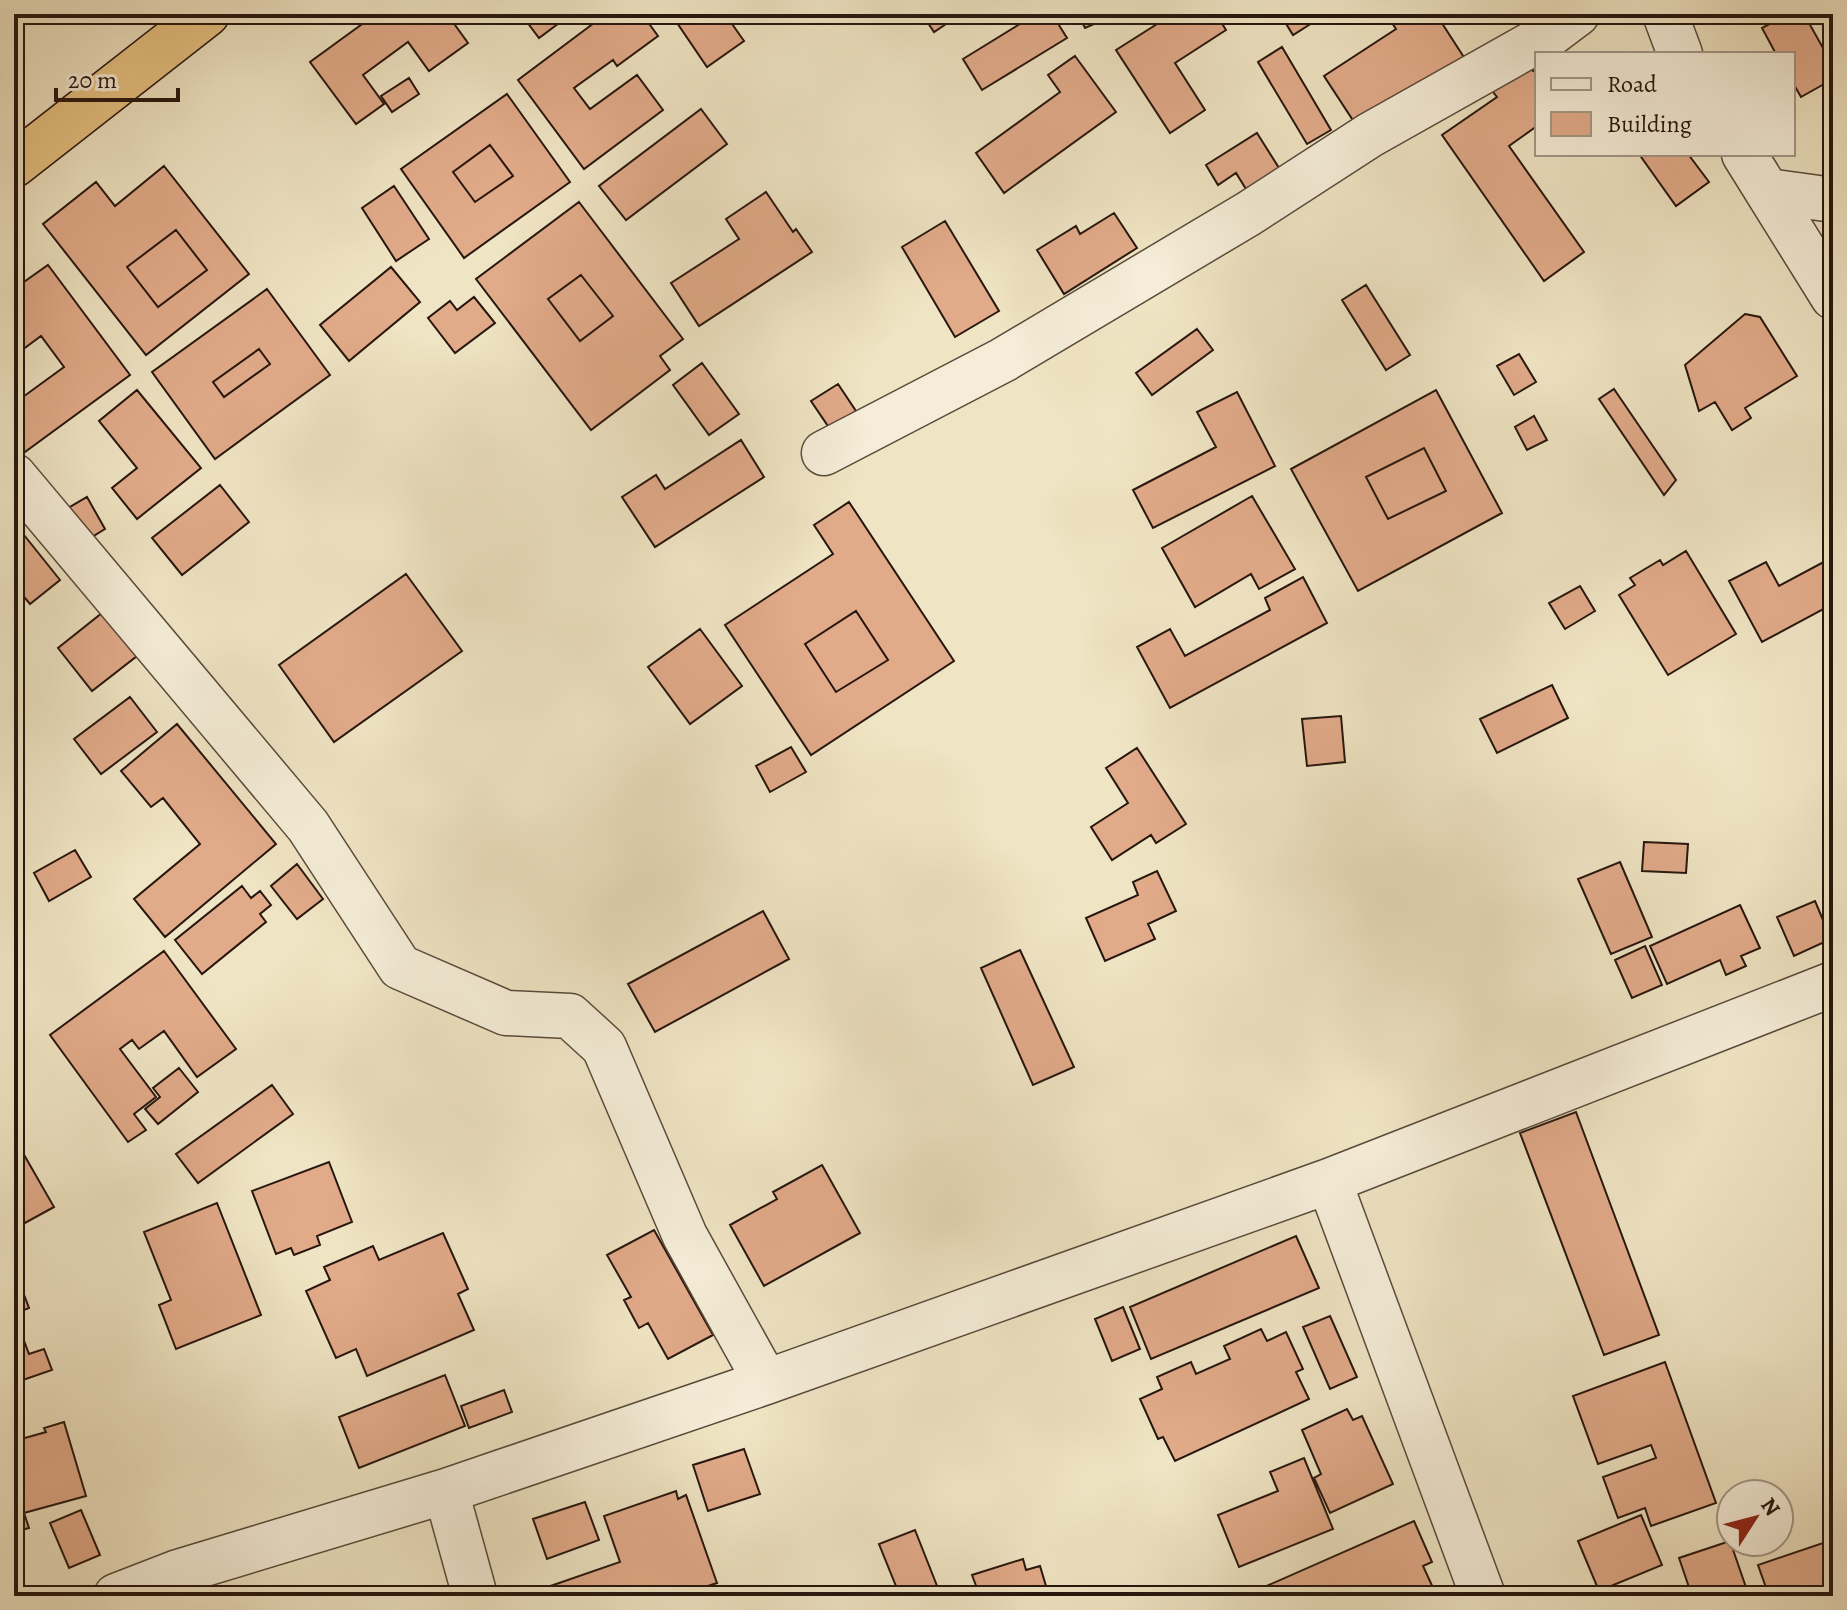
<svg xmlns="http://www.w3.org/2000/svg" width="1847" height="1610" viewBox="0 0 1847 1610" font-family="Alegreya,serif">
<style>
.building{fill:#e1aa89;stroke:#27160e;stroke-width:2;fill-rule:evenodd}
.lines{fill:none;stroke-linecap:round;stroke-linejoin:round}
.minor-casing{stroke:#594a3b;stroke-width:47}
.highway-casing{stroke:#27160e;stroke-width:47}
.minor{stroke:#f5edd8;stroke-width:44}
.highway{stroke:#e8c282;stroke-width:44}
</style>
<rect width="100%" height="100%" fill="#efe4c3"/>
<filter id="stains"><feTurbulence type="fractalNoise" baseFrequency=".0025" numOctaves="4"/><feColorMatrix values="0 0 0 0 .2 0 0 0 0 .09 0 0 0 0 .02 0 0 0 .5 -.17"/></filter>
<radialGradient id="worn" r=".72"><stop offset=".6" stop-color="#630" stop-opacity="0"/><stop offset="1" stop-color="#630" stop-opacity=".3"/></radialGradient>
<path class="building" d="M376,14H447L468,43L429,71L408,42L363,75L384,104L356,124L310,62Z
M521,14H571L539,38Z
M606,14H642L658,36L617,66L613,60L574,88L590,109L637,75L663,110L584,169L518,80Z
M671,14H725L744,41L707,67Z
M922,14H961L934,32Z
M1036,14H1052L1067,38L982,90L963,59Z
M1078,14H1117L1085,28Z
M1173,14H1216L1226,30L1175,63L1205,110L1170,133L1116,50Z
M1280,14H1318L1320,18L1293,35Z
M1386,14H1436L1467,62L1360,131L1324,76L1396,29Z
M1788,14H1804L1833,66V79L1801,97L1793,83V54H1776L1762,28Z
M1282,47L1331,130L1307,144L1258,62Z
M1075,56L1116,112L1004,193L976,153L1060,92L1048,75Z
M1526,61L1533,71L1537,69V126L1509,146L1584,252L1544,281L1442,135L1497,97L1489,87Z
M409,78L419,94L392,112L381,96Z
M507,94L570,182L464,258L401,169ZM490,145L513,176L475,202L453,172Z
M701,109L727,144L626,220L599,186Z
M1257,133L1279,168L1246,189L1236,173L1218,185L1206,165Z
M490,145L513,176L475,202L453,172Z
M1639,154H1688L1709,182L1676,206Z
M164,166L249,274L146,355L43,224L96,182L115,206ZM176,230L207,270L158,307L127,267Z
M394,186L429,239L396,261L362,208Z
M766,192L793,232L796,229L812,252L699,326L671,283L739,239L726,219Z
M579,202L683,339L660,356L670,370L591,430L476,279ZM581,275L613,316L580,341L548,299Z
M1114,213L1137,248L1064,294L1037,250L1076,226L1080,234Z
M945,221L999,311L955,337L902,247Z
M176,230L207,270L158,307L127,267Z
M48,265L130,375L14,460V400L16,402L64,367L41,336L14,356V289Z
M391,267L420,302L349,361L320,325Z
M581,275L613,316L580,341L548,299Z
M1366,285L1410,355L1386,370L1342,300Z
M267,289L330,375L215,459L152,372ZM259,349L270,364L224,397L213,382Z
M474,297L495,323L455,353L428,318L450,301L457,310Z
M1745,314L1760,317L1797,376L1745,408L1751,418L1732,430L1715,402L1699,411L1685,365Z
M1197,329L1213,350L1152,395L1136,373Z
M259,349L270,364L224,397L213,382Z
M1519,354L1536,382L1514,395L1497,366Z
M702,363L739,414L709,435L673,385Z
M838,384L856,411L830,429L811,401Z
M1614,389L1676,480L1664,495L1599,399Z
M137,390L201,468L137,519L112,488L137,468L99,421Z
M1436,390L1502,513L1358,591L1291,469ZM1424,448L1446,491L1388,519L1366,477Z
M1237,392L1275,466L1153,528L1133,490L1216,447L1197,412Z
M1534,416L1547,440L1527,450L1515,427Z
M741,440L764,477L655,547L622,497L656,475L665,489Z
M1424,448L1446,491L1388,519L1366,477Z
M220,485L249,522L182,575L152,538Z
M1252,496L1295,569L1259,589L1251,574L1195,607L1162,548Z
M87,497L105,529L82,543L63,511Z
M849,502L954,661L811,755L725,625L833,554L814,525ZM856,611L888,660L836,692L805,644Z
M24,535L60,580L30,604L14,585V543Z
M1686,551L1736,634L1668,675L1619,595L1635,585L1630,578L1660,560L1663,565Z
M1833,557V604L1762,642L1729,581L1766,562L1779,586Z
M406,574L462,651L334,742L279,665Z
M1303,577L1327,623L1170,708L1137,647L1170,629L1185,656L1270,610L1265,598Z
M1580,586L1595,611L1565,629L1549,603Z
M856,611L888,660L836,692L805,644Z
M102,613L137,656L92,691L58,648Z
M700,629L742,686L690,724L648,667Z
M1552,685L1568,718L1497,753L1480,719Z
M130,697L157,732L101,774L74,739Z
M1341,716L1345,762L1307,766L1302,719Z
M177,724L276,844L165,937L134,899L200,844L163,798L151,807L121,771Z
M791,747L806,772L770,792L756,766Z
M1137,748L1186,824L1156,843L1151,835L1112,860L1091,827L1128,803L1106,768Z
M1644,842L1688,844L1686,873L1642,871Z
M75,850L91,877L49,901L34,873Z
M1620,862L1652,937L1611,954L1578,879Z
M297,864L323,899L297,919L271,886Z
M1157,871L1176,911L1148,924L1155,939L1105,961L1086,918L1138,895L1133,882Z
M242,886L251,898L260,891L271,905L260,914L266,922L202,974L175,940Z
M1815,901L1831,939L1794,956L1777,917Z
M1740,905L1760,948L1741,956L1746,966L1726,975L1720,960L1667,984L1650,946Z
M763,911L789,959L655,1032L628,984Z
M1645,946L1662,985L1632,998L1615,960Z
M1020,950L1074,1067L1033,1085L981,968Z
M164,951L236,1049L197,1077L164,1031L139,1049L132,1040L120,1049L156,1097L134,1114L146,1130L128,1142L50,1035Z
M179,1068L198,1092L158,1124L145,1109L160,1097L153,1088Z
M272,1085L293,1114L198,1183L176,1154Z
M1576,1112L1659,1335L1604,1355L1520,1133Z
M19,1146L54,1207L14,1229V1149Z
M329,1162L352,1222L317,1236L320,1245L294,1255L291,1248L276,1254L252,1191Z
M822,1165L860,1233L764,1286L730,1225L777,1199L773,1192Z
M217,1203L261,1315L176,1349L159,1305L171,1300L144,1232Z
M654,1230L713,1335L668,1359L648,1323L639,1328L624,1300L631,1297L607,1255Z
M443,1233L468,1289L458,1294L474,1330L367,1376L356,1349L336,1358L306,1291L330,1280L324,1267L373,1246L379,1260Z
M1296,1236L1319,1288L1151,1359L1130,1307Z
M17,1276L29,1308L14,1314L29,1354L44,1349L52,1370L14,1383V1277Z
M1123,1307L1140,1349L1112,1361L1095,1319Z
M1330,1316L1357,1377L1330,1389L1303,1327Z
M1261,1329L1267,1341L1286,1332L1303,1369L1296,1372L1309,1399L1175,1461L1163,1437L1158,1439L1140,1399L1162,1389L1157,1377L1191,1362L1196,1374L1230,1359L1224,1346Z
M1665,1362L1716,1503L1651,1526L1645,1508L1618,1518L1603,1477L1656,1458L1651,1445L1598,1464L1573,1396Z
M445,1375L465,1426L359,1468L339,1417Z
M504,1390L512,1412L469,1428L461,1406Z
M1347,1409L1353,1420L1362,1416L1393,1484L1330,1513L1314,1478L1321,1474L1302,1430Z
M64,1422L86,1496L24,1513L29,1528L14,1532V1441L46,1432L44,1428Z
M744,1449L760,1494L708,1511L693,1465Z
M1304,1458L1333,1529L1239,1567L1218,1515L1278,1491L1270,1472Z
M676,1491L678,1499L686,1495L717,1583L678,1596H537L536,1591L620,1562L604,1516Z
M585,1502L599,1540L547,1559L533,1519Z
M81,1510L100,1555L69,1568L50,1523Z
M1641,1515L1662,1565L1599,1591L1578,1541Z
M1414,1521L1432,1562L1423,1566L1435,1592L1431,1596H1244Z
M915,1530L941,1596H900L879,1544Z
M1730,1541L1749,1596H1692L1679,1558Z
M1823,1543L1828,1558L1833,1557V1596H1769L1758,1565Z
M1023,1559L1026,1570L1040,1566L1049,1596H962L978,1591L972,1575Z"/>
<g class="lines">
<defs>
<path id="minor" d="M1665,14L1680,54
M1744,154L1833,297
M1768,191L1833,200
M824,453L1003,360L1248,214L1370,135L1553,32L1577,14
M14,476L308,826L400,967L506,1013L570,1016L604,1047L685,1236L766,1382
M1329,1181L1483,1596
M446,1491L475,1596
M116,1596L178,1572L446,1491L766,1382L1329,1181L1833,984"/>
<path id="highway" d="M14,165L207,14"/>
</defs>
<use href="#minor" class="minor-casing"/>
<use href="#highway" class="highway-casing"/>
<use href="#minor" class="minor"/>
<use href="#highway" class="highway"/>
</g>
<rect width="1847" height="1610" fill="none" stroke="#efe4c3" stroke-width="48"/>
<rect x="16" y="16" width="1815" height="1578" fill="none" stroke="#27160e" stroke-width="4"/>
<rect x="24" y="24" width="1799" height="1562" fill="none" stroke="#27160e" stroke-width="2"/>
<rect x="1535" y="52" width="260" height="104" fill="#f5edd8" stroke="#a39787" stroke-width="2"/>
<rect x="1551" y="78" width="40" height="12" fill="#f5edd8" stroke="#a39787" stroke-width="2"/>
<text x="1607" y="92" font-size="24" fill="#27160e">Road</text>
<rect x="1551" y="112" width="40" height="24" fill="#e1aa89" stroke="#a39787" stroke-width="2"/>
<text x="1607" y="132" font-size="24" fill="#27160e">Building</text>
<g transform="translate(1755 1518) rotate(54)"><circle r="38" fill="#f5edd8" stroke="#a39787" stroke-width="2"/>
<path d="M0-6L14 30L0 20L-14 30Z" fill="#8f2418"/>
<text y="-12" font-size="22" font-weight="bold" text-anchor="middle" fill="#27160e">N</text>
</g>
<path d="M56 88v12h122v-12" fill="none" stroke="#27160e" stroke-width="4"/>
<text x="68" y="88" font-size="24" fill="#27160e" stroke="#f5edd8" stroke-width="6" paint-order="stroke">20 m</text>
<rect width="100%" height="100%" filter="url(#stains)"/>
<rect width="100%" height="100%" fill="url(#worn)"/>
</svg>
